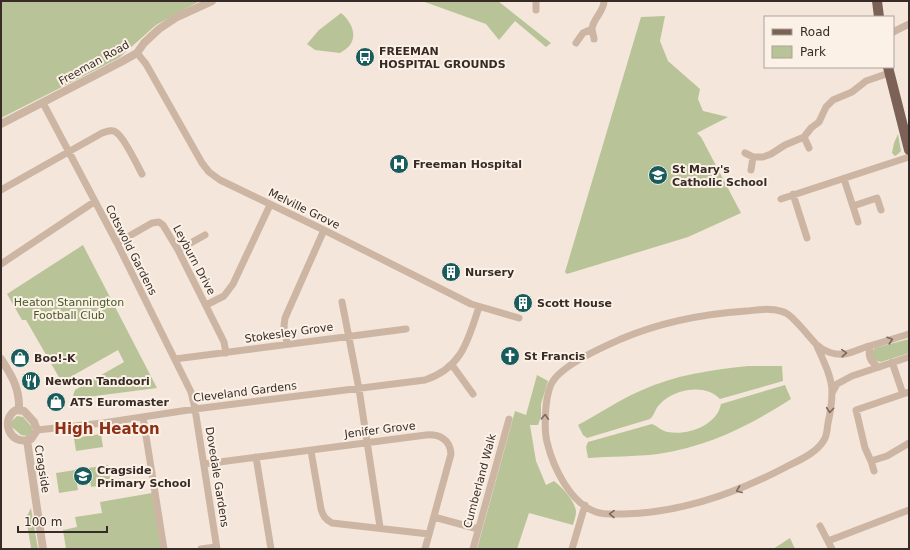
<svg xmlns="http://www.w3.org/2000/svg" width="910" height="550" viewBox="0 0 910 550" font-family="'DejaVu Sans',sans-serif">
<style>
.green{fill:#b8c498}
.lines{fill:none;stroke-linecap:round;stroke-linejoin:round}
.minor{stroke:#cdb5a4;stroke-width:7}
.tertiary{stroke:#cdb5a4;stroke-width:8}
.primary{stroke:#7b6156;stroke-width:10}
.oneway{stroke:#7b695f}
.labels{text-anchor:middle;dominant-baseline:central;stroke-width:4;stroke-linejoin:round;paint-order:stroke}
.poi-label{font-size:11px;font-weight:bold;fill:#382b27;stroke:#fbf1e6;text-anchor:start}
.street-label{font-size:11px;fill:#382b27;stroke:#fbf1e6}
.park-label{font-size:11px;fill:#495928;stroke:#fbf1e6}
.district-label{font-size:15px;font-weight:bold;fill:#8e2f18;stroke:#fbf1e6}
</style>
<rect width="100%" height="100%" fill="#f4e6da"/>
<path class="green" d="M1,1H200L156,25L119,58L1,118Z
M422,1H498L551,43L546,47L515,21L499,40L486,24Z
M341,13C350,20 358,34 350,45C348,48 343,51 340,53L315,50L307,44L319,30Z
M665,16L660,41L668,61L700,89L698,99L703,111L728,117L697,133L701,137L741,213L688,237L567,274L565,272L641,17Z
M898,134L901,151L898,154L895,156L892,153L894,143Z
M83,245L157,388L72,399L75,390L124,362L118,350L65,380L60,379L26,320H22L7,294Z
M909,339V353L881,362L876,361L873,359L872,352L875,348Z
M748,366H782L783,381L720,399C705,383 674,389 660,404C655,408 655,415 650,419L587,438L583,435L578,425C599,414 619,400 640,391C674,375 711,370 748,366Z
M537,375L548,381L541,404V417L538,425H530L536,461L546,485L554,481C562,487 576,502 576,512C576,516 574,521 573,525L529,513L517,549H477L515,411L526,415Z
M785,385L791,399C751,425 707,447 658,454C635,457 611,456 588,458L586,447L588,442L652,424C658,426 661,431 668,432C688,436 717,425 721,404Z
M17,416L23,417L32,427V432L28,436L21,435L12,427L11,422Z
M101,434L103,447L76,451L74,438Z
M108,465L111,484L91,487L88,468Z
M75,470L78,490L59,493L56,473Z
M152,493L161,549H66L63,530L77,527L75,517L102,513L100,502Z
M31,508L38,549L31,548L26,518Z
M790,538L795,549H773Z"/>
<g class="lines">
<path class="minor" d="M536,1V10
M893,32L909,24
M594,39C594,36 592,32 592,29C593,18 604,12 604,1
M576,43L583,33L592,29
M137,53L146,64L202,163L209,172L220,180L324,230L471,304L519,318
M43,103L117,243L191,392L195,409L217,549
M804,137L809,148
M745,153L753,157H763L771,154L785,145L804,137L811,128L819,122L826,107L833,100L852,92L866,81L889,73
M751,170L753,157
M844,179L858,222
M1,190L102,133C108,131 113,129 117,133C125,139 137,165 142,174
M793,194L807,238
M781,199L909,157
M853,206L877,198L881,210
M117,243L152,223L159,222L163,225L178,250L224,342L226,353
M178,250L205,235
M1,264L94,202
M342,302L359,389L380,527
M206,305L224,296L233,284L270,205
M287,344L284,326L285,318L324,230
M817,346C823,360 832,377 832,392C832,402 830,414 828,423C827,429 827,436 824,440C816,454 797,461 784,468C734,494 680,513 623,514C614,514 604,515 596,512C570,503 553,467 547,442C544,430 545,418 546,406C547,398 548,388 553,381C564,364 603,347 621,339C661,322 702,314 746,311C759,310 774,307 786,313C795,318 809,337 817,345C824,352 835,355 845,354C852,353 860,349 866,347C881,343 895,338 909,334
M871,346C867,355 870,362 879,367
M175,359L406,329
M892,362L903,394
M452,365L473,394
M909,392L856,410L865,448L871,461L887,456L909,443
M832,393L837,384L852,376L909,357
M143,417L164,549
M37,430L103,423L195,409L425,380C462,368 468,340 479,307
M311,451L321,509C323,516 325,519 332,523L429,534
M256,457L271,549
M871,461L874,471
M204,464L426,435C439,434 450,439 451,454L425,549
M434,517L478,529
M820,526L832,549
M828,541L909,510
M201,549L216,547
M473,549L509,419
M572,549L585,505"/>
<path class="tertiary" d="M1,124L121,62L137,53L144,43L159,29L177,17L212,1
M1,359C12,376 20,389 19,410
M16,410L24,411L34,422L37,430L31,439C9,447 0,419 16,410Z
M27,440L43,549"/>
<path class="primary" d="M877,1L879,17
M888,67L909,150"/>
</g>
<defs><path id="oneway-chevron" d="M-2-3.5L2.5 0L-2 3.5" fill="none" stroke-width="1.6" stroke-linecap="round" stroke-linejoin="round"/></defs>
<g class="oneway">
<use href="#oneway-chevron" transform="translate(890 340) rotate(-18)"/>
<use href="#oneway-chevron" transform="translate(844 353) rotate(-4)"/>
<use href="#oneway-chevron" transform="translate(830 410) rotate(95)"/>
<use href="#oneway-chevron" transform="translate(545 417) rotate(-87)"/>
<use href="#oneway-chevron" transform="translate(739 490) rotate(158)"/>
<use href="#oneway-chevron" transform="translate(612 514) rotate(-179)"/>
</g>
<defs>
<symbol id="bus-disc" viewBox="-11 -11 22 22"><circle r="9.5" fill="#185c5d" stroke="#fbf1e6"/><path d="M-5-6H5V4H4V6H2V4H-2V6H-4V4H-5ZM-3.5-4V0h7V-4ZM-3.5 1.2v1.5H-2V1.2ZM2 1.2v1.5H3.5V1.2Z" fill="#fff"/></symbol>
<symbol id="hospital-disc" viewBox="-11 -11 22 22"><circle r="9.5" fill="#185c5d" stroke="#fbf1e6"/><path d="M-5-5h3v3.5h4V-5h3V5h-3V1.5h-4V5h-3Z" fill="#fff"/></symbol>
<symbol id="school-disc" viewBox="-11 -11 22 22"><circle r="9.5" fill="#185c5d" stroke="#fbf1e6"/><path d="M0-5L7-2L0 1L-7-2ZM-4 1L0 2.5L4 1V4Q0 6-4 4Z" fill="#fff"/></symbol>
<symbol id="building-disc" viewBox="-11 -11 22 22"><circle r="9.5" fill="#185c5d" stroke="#fbf1e6"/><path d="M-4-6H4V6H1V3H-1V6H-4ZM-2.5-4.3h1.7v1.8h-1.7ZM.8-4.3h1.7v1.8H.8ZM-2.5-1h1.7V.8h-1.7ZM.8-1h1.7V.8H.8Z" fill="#fff"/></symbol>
<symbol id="church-disc" viewBox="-11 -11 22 22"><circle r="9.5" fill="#185c5d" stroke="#fbf1e6"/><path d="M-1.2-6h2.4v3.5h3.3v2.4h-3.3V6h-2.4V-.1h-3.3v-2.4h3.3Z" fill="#fff"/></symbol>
<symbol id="shop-disc" viewBox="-11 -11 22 22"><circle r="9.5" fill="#185c5d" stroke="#fbf1e6"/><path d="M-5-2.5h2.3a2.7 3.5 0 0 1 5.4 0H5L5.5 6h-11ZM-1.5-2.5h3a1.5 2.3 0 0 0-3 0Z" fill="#fff"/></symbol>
<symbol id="restaurant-disc" viewBox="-11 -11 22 22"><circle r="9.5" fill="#185c5d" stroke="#fbf1e6"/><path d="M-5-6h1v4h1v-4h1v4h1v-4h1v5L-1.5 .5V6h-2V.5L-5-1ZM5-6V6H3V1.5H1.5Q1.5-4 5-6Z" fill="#fff"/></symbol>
</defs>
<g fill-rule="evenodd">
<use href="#bus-disc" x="354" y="46" width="22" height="22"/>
<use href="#hospital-disc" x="388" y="153" width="22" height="22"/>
<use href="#school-disc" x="647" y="164" width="22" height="22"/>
<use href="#building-disc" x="440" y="261" width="22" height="22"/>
<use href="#building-disc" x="512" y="292" width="22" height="22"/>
<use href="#church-disc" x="499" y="345" width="22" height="22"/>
<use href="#shop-disc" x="9" y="347" width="22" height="22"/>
<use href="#restaurant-disc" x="20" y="370" width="22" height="22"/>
<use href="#shop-disc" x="45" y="391" width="22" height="22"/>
<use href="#school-disc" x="72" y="465" width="22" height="22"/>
</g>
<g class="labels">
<g class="poi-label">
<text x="379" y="51">FREEMAN<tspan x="379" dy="13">HOSPITAL GROUNDS</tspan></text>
<text x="413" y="164">Freeman Hospital</text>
<text x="672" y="169">St Mary's<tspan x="672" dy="13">Catholic School</tspan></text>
<text x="465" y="272">Nursery</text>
<text x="537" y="303">Scott House</text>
<text x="524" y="356">St Francis</text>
<text x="34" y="358">Boo!-K</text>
<text x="45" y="381">Newton Tandoori</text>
<text x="70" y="402">ATS Euromaster</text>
<text x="97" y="470">Cragside<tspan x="97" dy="13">Primary School</tspan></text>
</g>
<g class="street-label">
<text transform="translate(94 63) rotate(-29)">Freeman Road</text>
<text transform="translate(304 209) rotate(26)">Melville Grove</text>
<text transform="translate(131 250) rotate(63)">Cotswold Gardens</text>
<text transform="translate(194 260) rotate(62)">Leyburn Drive</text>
<text transform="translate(289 333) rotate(-8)">Stokesley Grove</text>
<text transform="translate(245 392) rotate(-7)">Cleveland Gardens</text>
<text transform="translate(380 430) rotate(-7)">Jenifer Grove</text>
<text transform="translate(42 469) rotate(81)">Cragside</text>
<text transform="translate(217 477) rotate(81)">Dovedale Gardens</text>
<text transform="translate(480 481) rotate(-75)">Cumberland Walk</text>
</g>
<g class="park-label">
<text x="69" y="302">Heaton Stannington<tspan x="69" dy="13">Football Club</tspan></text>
</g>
<g class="district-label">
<text x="107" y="429">High Heaton</text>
</g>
</g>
<rect width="910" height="550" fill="none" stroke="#382b27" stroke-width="4"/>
<rect x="764" y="16" width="130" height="52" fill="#fbf1e6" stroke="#ada29a"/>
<rect x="772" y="29" width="20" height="6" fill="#7b6156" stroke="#ada29a"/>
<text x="800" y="36" font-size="12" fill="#382b27">Road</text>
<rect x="772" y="46" width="20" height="12" fill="#b8c498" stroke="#ada29a"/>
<text x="800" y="56" font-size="12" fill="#382b27">Park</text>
<path d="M18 526v6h89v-6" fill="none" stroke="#382b27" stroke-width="2"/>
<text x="24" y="526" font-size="12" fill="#382b27" stroke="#fbf1e6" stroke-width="3" paint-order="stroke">100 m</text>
</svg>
